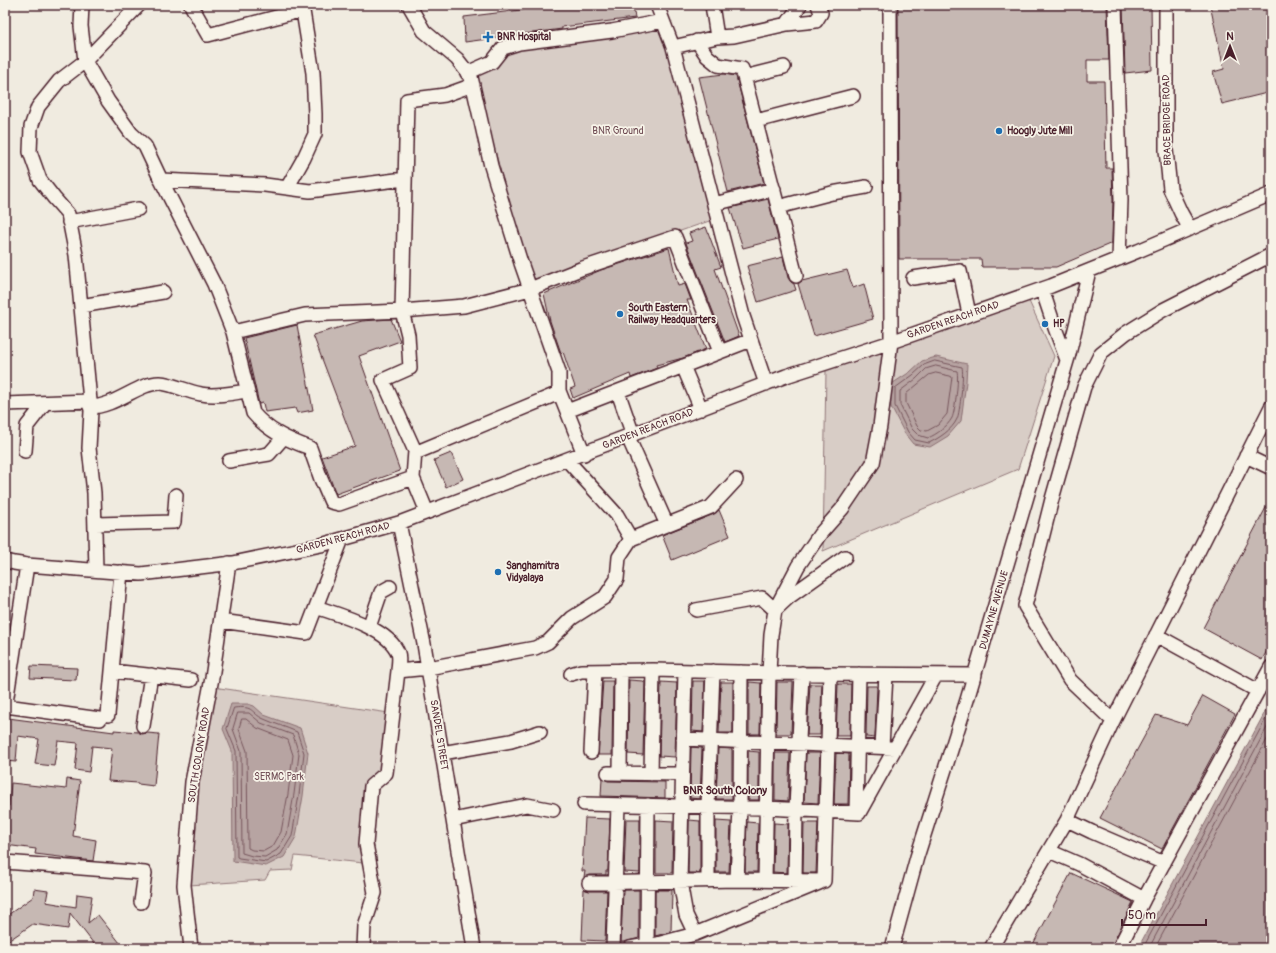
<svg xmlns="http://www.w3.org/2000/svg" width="1276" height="953" viewBox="0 0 1276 953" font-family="Pangolin,sans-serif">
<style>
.green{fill:#d8cdc6;stroke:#917678}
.water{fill:#b7a4a2;stroke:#8b6f72}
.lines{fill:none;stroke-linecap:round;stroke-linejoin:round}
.shore{stroke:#76545b;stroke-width:1}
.building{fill:#c6b8b3;stroke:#4a1f2b}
.minor-casing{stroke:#4a1f2b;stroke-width:16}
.minor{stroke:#f7f3e8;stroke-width:13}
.poi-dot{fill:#1f6fb2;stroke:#f7f3e8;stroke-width:1.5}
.labels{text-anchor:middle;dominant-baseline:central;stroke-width:3.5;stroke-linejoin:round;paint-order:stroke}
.poi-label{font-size:10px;font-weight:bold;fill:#4a1f2b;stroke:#f7f3e8;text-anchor:start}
.street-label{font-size:10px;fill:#4a1f2b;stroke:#f7f3e8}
.park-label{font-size:10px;fill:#6e4a52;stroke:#f7f3e8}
.neighbourhood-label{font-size:11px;font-weight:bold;fill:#4a1f2b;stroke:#f7f3e8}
</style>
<rect width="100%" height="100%" fill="#f0ebe0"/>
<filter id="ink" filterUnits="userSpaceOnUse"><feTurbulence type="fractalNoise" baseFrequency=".025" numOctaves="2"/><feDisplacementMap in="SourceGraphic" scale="8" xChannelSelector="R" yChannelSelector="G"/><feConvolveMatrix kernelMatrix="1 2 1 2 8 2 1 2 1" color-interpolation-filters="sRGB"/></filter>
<g filter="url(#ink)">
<path class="green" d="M661,25L715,219L531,283L476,81L473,75L505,50Z
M1028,299L1054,356L1018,469L823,551L826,370Z
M213,687L389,713L380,770L368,786L360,848L363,863L295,856L292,870L270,871L265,880L189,885L196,784Z"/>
<path class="water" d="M936,357L967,364L966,382L961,421L948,436L930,447L913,444L905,434L891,407L890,385L910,372L922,361Z
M1271,701V948H1138Z
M231,704H248L254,706L264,715L300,728L308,753L303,796L296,837L284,857L266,866L233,861L232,751L223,729Z"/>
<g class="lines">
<path class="shore" d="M935,361L962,367C964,373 960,413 957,419C952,430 939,438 929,443L915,440L908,432L895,406V388L913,375L924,365Z
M936,366L957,371C959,377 955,412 952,418C947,427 937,434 928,438L918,435L912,429L900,405V391L916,379L926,369Z
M936,373L950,376L952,377L947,414L938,425L927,431L921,430L917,426L906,403V394L929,375Z
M234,708C255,705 250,713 264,719C275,724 286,727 297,732L304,753L299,795L292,836L281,854L266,862L239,858L237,857L236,751L227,729Z
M238,713H249L261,723L293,735L299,754L294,794L287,834L277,850L265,857L252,856L242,853L241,751L233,729Z
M242,719H246L257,728L288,740L293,755L288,794L281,832L273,846L264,851L252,850L248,848L247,751L239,729Z
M1143,948L1271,709
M1149,948L1271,720
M1155,948L1271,732"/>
</g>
<path class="building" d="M537,5H633L635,18L562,27V29L465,42L464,17L537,8Z
M898,5H1107L1109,60H1087V81H1104L1106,168H1112L1113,200L1112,243L1056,267H982L981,259H899Z
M1123,5H1151L1152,70L1125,73Z
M1210,5H1271V92L1222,104L1213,72L1224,69Z
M724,74L736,76L764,183L728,192L699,77Z
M768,199L778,239L743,248L730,208Z
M706,227L721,267L715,269L739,336L725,342L686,243L692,241L689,233Z
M669,248L678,286L685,284L691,300H687L706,349L683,358L656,365L657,368L631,378L630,374L573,398L570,389L575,387L563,352L561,353L550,321L544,294L601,270Z
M783,257L788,278L791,282L794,284L796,290L758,302L747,266Z
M847,270L853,288L864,284L873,319L814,336L798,284L802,281Z
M391,319L400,341L359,356L400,471L336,494L322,457L355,446L313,335L362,321Z
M297,325L313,410L297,413L295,408L265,412L263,403L259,404L244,338Z
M451,453L463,479L446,487L434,460Z
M1271,498V643L1262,660L1203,628Z
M719,510L730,536L672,560L662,535L714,514Z
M31,666L77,668L76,680L30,678Z
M629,680L643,681L645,682L643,755L628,754Z
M603,681H613L612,755H598Z
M693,681H705L703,732L692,731Z
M661,682L677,683L675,757L659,756Z
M721,682H733V733H719Z
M749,682L761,683L760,734H749Z
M777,682H793L791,734H776Z
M810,684H822L820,735H807Z
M838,684H851L850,736H836Z
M867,686H877L875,738L866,737Z
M1203,696L1235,714L1162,849L1100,818L1156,715L1187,725Z
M8,718L114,732V730L138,732L142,734L147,733L159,734L154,786L138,784V783L108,781L112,748L92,746L89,772L75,770L78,743L58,741L54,766L35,764L39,739L18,736L16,762L5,761V736Z
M691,747L702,748L700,799L690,798Z
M718,748L732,749V799H716Z
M748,751L759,752V800H748Z
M775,753H790L788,801L775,800Z
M806,753H820L818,803L804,802Z
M836,753L849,754L848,804H834Z
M602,778L608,781L665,782V798L601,796Z
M67,779L80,781L73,836L96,840L93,861L35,854L36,849L5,845V805L9,806L11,783L66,789Z
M585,818L610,819L608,871H606V875H589L584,877L585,871H582Z
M626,819H640V873L624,872Z
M656,820L673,821L672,873H656Z
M689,820L700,821V873H688Z
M716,821L731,822L729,872H716Z
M747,822L758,823L757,872H745Z
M774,823L788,824L787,873L773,872Z
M804,823H818L816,873H803Z
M1071,873L1133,902L1111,948H1031Z
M34,889L48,891L46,902L76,907L77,894L92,896L88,923L98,915L124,948H97L70,913L68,929L33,924L5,943V917L33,897Z
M584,889L589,891H607L605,941L582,940Z
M623,890H639V938L625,942H621Z
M655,890H672L671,932L655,936Z"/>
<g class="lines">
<defs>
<path id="minor" d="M82,5L81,26L85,61L108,101L131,133L145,146L161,180L214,284L233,332L253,413C268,431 288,440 310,448L321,479L331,502L339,504L413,478
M191,5L208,35L303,10
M409,5L424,31L457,59L471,77L491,166L521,263L559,372V391L584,454
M657,5L673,47L743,316L766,384
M712,5L717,37
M1115,5L1121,200L1119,259
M1166,5V150L1170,189L1181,213L1190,229
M787,24L800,5
M697,41L707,56L718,65L742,69L796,276
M673,47L717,37L734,36L787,24L816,21L821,13L818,5
M467,73L492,62L503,48L519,43L612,31L663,21
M744,77L784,67
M756,121L853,96
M161,180L265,185L310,191L404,179
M287,188L304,158L315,134V114L313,73L302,5
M714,204L774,189
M778,207L832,193L866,187
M69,222L138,209
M913,278L960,271L969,314
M1042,289L1055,328L1067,360
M81,306L163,292
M233,332L305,315L402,311L407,100L445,95L473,85
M683,366L701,409
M618,392L633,435
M5,404L90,401
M90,407C115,407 140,382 160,383C173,384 188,392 201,394C216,397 232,393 247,391
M567,411L751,340
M628,437L667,525
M25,451L27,426L45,403
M415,453L559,393
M1246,456L1271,468
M567,460L617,515L631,539
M229,461L269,454L284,437
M427,512L413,478L415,451L383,380L410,368L408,335L402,311L464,306L530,289L583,268L675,237L720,352
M399,523L424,644L474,948
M95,524L174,522L176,495
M5,561L14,563L27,565L141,574L233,563L321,545L399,523L786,376L891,342L1051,286L1138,251L1271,194
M96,570L94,493L89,448L91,411L76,255L68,214L54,198L40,180L30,152L31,127L38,107L59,81L85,61L139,5
M316,607C339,615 388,628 398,653C400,658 398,666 398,671
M696,610L762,598L775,610L798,566L820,534L842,509L873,463L880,426L891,342L890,5
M221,621L306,633L342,539
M369,627L381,592L390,587
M1156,635L1258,691
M112,671L191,680
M685,671L680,882L686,915L695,934
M571,674L581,671L653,670L826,674L975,675
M6,706L100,719
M5,709L27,565
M108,715L121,572
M1113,721L1070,680L1025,606L1052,499L1084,387L1101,353L1126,333L1163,310L1271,255
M143,726L151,675
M683,739L895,748
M882,747L886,675
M591,752L595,671
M442,753L511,741L540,732
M608,773L682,774
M620,773L621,670
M651,774L653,670
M584,804L767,808L859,813L936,675
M856,813L859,674
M453,820L527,805L553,810
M1067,820L1092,832L1164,863
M1049,851L1079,864L1144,899
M5,862L145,873L141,902
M737,880L740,807L741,672
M765,880L769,673L771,635L775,610L789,597L845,557
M708,881V806L713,671
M795,881L796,809L802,673
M824,881L830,674
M589,883L737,880L824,881
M647,945L648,805
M191,948L184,885L192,782L212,678L229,563
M363,948L364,926L375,893L366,844L371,786L386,773L398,671L428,668L535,648L548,642L572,618L605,597L617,579L619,557L631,539L711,507L736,480
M613,948L618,805
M630,948L647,945L657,944L695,934L819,883
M892,948L917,857L967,700L1069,354L1089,271
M991,948L1067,820L1113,721L1271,407
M1119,948L1144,899L1271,667"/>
</defs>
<use href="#minor" class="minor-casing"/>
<use href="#minor" class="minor"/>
</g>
</g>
<g class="poi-dot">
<path d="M486 31h4v4h4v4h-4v4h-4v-4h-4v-4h4z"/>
<circle cx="999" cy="131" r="4"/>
<circle cx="620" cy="314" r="4"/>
<circle cx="1045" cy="324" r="4"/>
<circle cx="498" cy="572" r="4"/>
</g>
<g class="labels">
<g class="poi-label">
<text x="497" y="37">BNR Hospital</text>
<text x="1007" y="131">Hoogly Jute Mill</text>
<text x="628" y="308">South Eastern<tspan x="628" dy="12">Railway Headquarters</tspan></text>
<text x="1053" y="324">HP</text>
<text x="506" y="566">Sanghamitra<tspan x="506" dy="12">Vidyalaya</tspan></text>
</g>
<g class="street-label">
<text transform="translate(1167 120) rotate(-91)">BRACE BRIDGE ROAD</text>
<text transform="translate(953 320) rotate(-19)">GARDEN REACH ROAD</text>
<text transform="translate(648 429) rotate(-21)">GARDEN REACH ROAD</text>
<text transform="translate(343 538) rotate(-15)">GARDEN REACH ROAD</text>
<text transform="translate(994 610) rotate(-74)">DUMAYNE AVENUE</text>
<text transform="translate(439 735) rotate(81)">SANDEL STREET</text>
<text transform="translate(199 755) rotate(-81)">SOUTH COLONY ROAD</text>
</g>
<g class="park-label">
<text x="618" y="131">BNR Ground</text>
<text x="279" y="777">SERMC Park</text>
</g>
<g class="neighbourhood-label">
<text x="725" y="790">BNR South Colony</text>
</g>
</g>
<rect width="1276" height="953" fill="none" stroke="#f7f3e8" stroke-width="20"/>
<rect x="10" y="10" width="1256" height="933" fill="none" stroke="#4a1f2b" stroke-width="1.5" filter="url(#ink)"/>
<g transform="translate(1230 46)" stroke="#f7f3e8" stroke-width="3" paint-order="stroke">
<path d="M0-3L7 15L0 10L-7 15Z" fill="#4a1f2b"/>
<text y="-6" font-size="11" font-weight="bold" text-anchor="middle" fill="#4a1f2b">N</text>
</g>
<path d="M1122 919v6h84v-6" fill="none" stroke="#4a1f2b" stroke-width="2"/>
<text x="1128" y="919" font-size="12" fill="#4a1f2b" stroke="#f7f3e8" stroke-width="3" paint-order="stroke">50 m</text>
</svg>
